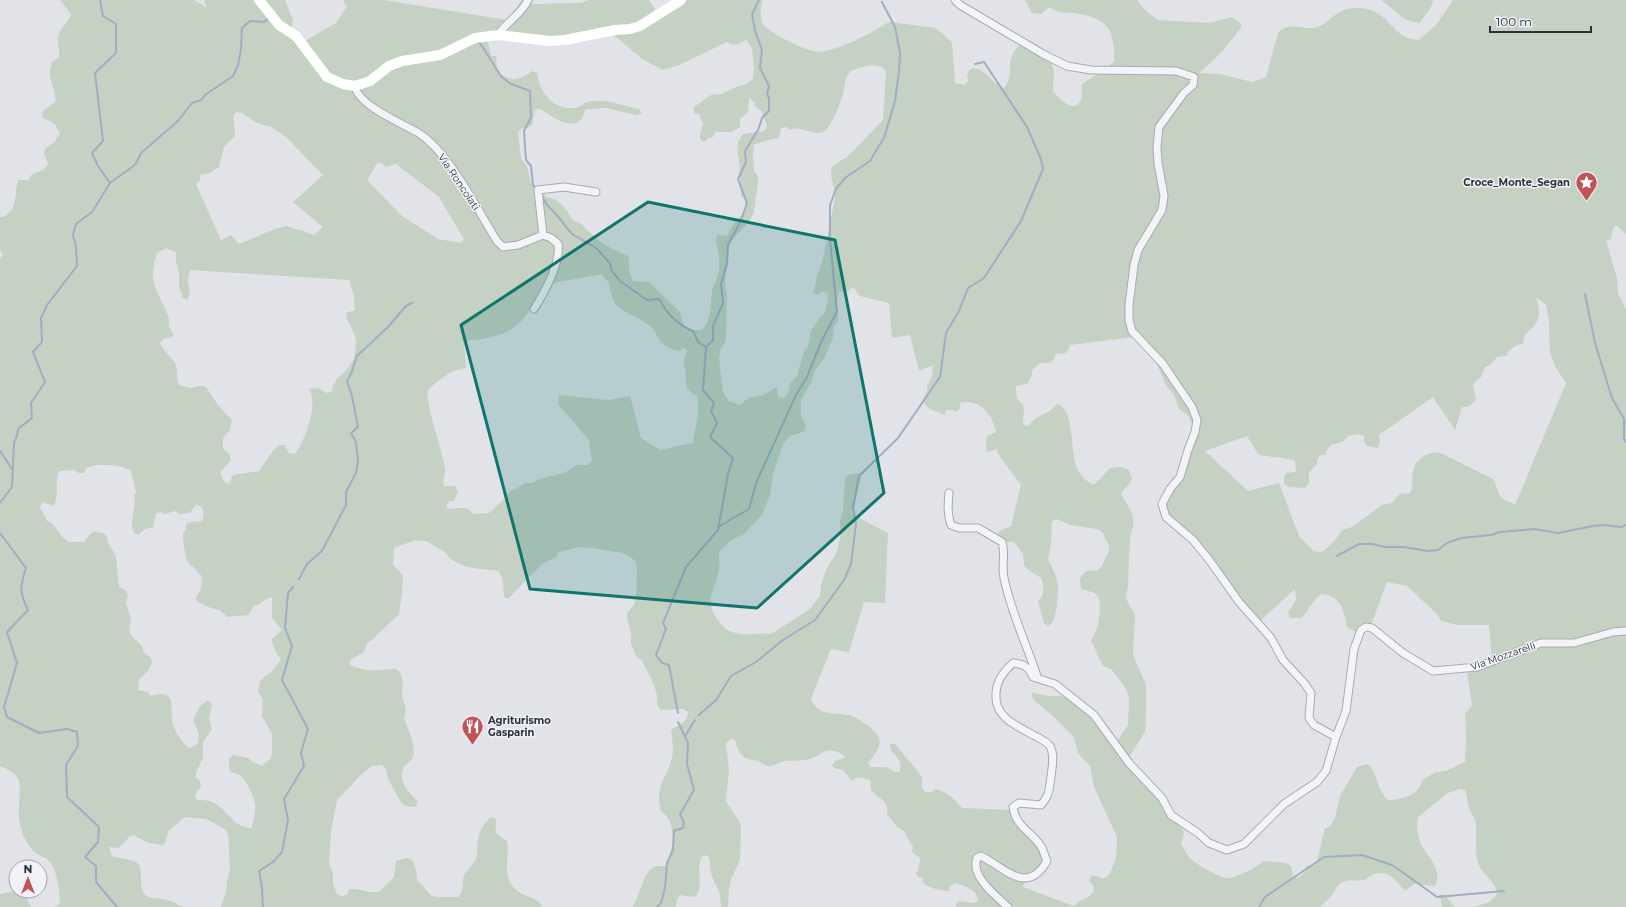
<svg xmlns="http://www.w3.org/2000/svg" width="1626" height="907" viewBox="0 0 1626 907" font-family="Montserrat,sans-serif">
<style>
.green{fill:#c5d1c3;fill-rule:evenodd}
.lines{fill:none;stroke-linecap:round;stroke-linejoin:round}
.stream{stroke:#a0adc4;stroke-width:2}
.street-casing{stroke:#a7aab2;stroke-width:9}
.street{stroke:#f3f4f7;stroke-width:7}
.secondary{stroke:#fff;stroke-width:10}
.marked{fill:#0f766e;fill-opacity:0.2;stroke:#0f766e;stroke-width:3;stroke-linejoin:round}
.labels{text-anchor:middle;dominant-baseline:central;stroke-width:3;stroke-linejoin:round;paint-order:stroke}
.street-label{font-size:10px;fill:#2b303e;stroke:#f0f2f6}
.poi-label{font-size:10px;font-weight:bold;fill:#2b303e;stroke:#f0f2f6;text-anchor:end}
</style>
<rect width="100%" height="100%" fill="#e1e3e8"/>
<path class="green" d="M60,0H194L207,8L204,0H285L293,20L291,31L303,42L336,23L347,6L344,3V0H384L507,20L522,0H533L532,4L581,3L589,0H649L658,14L681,0H762C761,9 758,18 765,26C771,34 810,53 819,52C842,49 870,34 889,22L936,28L952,42L955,83L965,85L968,81L967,75L969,70L974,68C987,70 992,84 1004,88C1016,76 1003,59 1020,45L1030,44L1050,55L1054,72L1053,91C1058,98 1074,115 1081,100C1083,96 1081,89 1082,84L1107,68L1114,61C1116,28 1105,17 1073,13C1064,12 1057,13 1049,7L1041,14L1032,13L1025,0H1137L1147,12L1158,20L1210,23L1232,17L1242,25C1233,41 1214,61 1199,73L1220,74L1252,82L1266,77L1278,33C1288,21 1302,30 1315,28C1328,25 1334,12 1347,9C1363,6 1378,10 1388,22C1393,27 1398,33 1404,36C1408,39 1414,39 1419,40L1437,24L1453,0H1626V234L1616,225L1613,229L1611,239L1606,241L1617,278L1618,294L1626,309V907H1473L1490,902L1497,894C1496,881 1483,875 1478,863C1474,850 1477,838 1476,825C1476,818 1471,814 1469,808C1467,802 1468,796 1465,790L1459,789L1448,793L1418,817C1416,826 1418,839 1422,846C1429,858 1443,870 1435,886L1414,884L1405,891C1395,881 1390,868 1372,875C1369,876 1367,879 1364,880C1358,882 1350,879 1343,882C1336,885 1336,891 1331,896C1328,900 1324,903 1320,907H956L957,901L973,903L978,901C978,890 965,886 955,883L950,886L949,891C941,891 930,888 923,883V878L918,877L916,873L919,868L920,858L912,852L913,847L905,834L906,832L897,827L887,814C890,801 878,799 871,790L870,780C863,778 858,775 852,781L842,769H836L832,766L835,761L845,758C841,752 834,749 826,751C822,752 817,756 813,758C804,762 794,760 785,761C779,762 776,765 771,766C766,768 762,762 757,761C755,760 751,760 748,759C741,757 736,747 735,740L731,739L726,743L729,770L726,801L740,823L741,828L740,860L731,879L729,890L728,907H721C721,892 717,888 712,876C710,869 711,863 708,856L703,855C694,867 705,884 696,896L691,897L680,895L677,899L676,907H633L645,877L651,869L656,866H666C673,850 678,822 661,811C654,785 667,779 672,758C674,749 672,738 671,730C679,724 688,723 688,712L683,709L660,710C656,705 658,702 657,696C655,683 647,672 642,660L637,658L631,644V633L627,618V613L634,605L636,595L637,568L636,563L632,558L623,553L591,548L580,547L559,552L556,557L542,564L530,576L508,599L504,597L503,581L499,571L472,568L461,565L452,560L445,552L426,541L415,540L394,548L393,564L403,576L402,593L399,614L372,640L367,643L364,652L350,660V665C366,672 375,671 392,669C395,668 398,670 400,673C404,679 402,687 402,694C403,703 408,708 404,718C408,730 416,743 413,757C411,762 405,764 403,769C398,783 410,793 418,802L415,807L405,806L401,802L388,779L386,769L382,765L372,766L363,773L337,800L331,831L329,864L333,873V884L337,894L342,896L347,894L349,889H356L369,892H379L394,877L396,861L407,858L412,860L416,870L417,880L432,896L437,897H458C465,890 461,884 464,876C466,871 473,865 476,859C478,853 477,846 478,840C479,832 484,822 491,817L496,819C495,835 495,832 507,841C510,854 503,872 511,884C520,899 538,894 542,907H221L226,891L227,881L230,870L228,834L225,829L206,819L185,817L169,830L164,845L149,843L135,836H130L119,848L109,847L112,856C120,859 128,858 136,862C146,868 136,891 147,896C151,899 158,898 162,899C170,900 176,903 183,907H55L60,903C60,892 57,868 48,860C45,857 41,857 37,854C32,851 25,840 23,835C20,825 18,817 19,808C19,786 26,776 0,766V259L3,254L0,250V217H3C19,208 14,195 18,180H29L31,175C38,171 44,172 48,164L44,154L45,149L54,142L60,134L55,124L42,117L43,111L55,102C58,89 45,78 52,65L51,63L59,57C60,50 57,43 58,37C60,27 69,23 71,14ZM609,31L642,59L663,70L679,65L727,42C734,47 739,44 746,40L752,48L754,69L753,79L744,85L739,86L721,94L711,95L694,107V113L699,114L703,124L700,134V139L704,142L708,138L713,137L715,132H731L740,127V119L748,112L749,98L754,102L756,108L761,110L767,126L764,131L743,134C737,141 736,150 739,159L741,196L745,200L746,210L735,222L727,236L717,235C715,241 717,244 718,251C721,263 719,277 713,287C709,303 714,344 684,326L680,312L649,282L633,281L629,271V261L628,256C618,252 608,247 600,241C590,235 584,222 573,221C568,210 558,198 546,197L543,192L531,183L527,167L521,158L518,132L522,128H527L532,125L535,110L539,108C549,114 572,133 582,118C583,116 584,112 586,109L606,108L636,115L642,114L639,109C625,106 608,99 593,101C585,101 580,108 573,108C553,110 539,91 537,73L532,71C522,78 514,82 503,76C500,74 498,72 497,69C496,65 497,61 496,56H491L486,34L573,39ZM871,65L882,67L886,71L883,120L846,158L841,160L832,167C829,181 836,186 835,198L822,263L816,278V283L813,293L818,295L823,292L828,293L827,304L824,314L820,317L811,331L808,347L804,351L797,376L790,383L788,394L784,398L778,397L777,387L763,395L748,398L740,405L729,401L723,392L719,358L721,348L725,343L726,338L727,294L725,289L727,245L749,222L754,212L758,181V176L754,171L753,155L754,144C765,142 768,139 779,138L781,128L786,127L791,130C802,124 814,139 826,130C832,124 841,103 843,94C845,87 844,76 851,71C857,68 865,66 871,65ZM237,112L242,113L255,122L273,128L286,137L323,175L293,202L323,227L314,235L287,226L275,229L239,244L231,235L221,240L196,184L200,181V175L210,173L219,167L224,147L235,136L233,115ZM378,162L383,164L386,167L396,164L439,197L464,239L461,243L438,239L402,216L367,180ZM166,248L176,252V263L179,273V288L182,293V298L187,300L190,295L188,280L190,270L349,280L354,295L355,310L346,313C347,324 356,331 356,342C356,348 355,359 351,364C345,373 333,379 332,391L327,393L318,388L309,389C319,405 305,440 295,454L289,453L284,445H279L275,448L259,471L233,475L229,484L224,482L220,472L231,460L230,455L223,448V438L230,430L232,420L218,405L206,387L200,386L190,388L179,385C176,378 178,372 176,365C173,357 164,353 160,343L163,339L173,337C173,333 172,332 170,329C168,325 170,320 168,316C158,290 147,284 157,253ZM602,274L605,279L609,282C610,290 611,297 615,303C625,316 644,318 653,329C656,332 657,336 659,340C664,346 673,351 681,351L683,347L687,350C686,354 685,356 684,359C683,363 684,366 685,369C688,381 681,389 697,396C700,415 695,425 693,443L660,450L641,438L630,396L609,400L559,395L558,404L589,440L592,461L588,465H577L564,473L539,479L533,483H525L516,489L511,490L504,499L489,513L473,514C467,505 459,509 449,509L446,506L449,501H454L458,491L455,486H444C442,479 446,474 445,468C440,442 429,417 427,391C439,380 450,370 466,368L464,341C511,337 523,328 543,285ZM853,287L860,296L889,303L892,338L910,335L919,371L933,365L932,377L927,386V392L924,396V402L926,406L932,410L945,415L946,410H952L956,412L960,408V403C979,398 993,415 996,432L987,436L986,441L987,452L997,449L998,454L1021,485L1011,526L998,532L1003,542H1014L1023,554L1024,565L1027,569L1041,578C1044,585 1045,596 1038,601L1044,623L1048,626L1053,622L1057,606L1058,585L1055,574L1048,559L1051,543L1052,522L1056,519L1071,525L1097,529L1102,532L1109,546V552L1106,556L1102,566L1098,570L1087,571L1083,574L1080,579L1081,589C1086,591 1092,591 1096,594C1103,600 1099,622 1097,629C1095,633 1093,636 1091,641C1096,649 1098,658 1103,666L1112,670L1125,687L1129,697L1128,725L1116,743L1087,709L1072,703L1066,696H1050L1032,693L1033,699L1055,718L1071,734L1074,738L1078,753L1090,766L1094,787L1117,837L1116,859L1110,873L1107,877L1102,879L1097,876H1091L1089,881L1093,885L1094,891C1089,899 1079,899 1074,906L1023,887L1027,876L1045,866L1040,846L1012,810L962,808C954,799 948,792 935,789L931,792H925L922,788V777L919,773L895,744H890C891,757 898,754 900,762C901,765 900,769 900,772H895L886,767H871L868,763C881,747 886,739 867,725C861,721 855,716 848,715C839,713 826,715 818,709C815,707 813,702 811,699L831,649L849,652L864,602L885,603L888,533L850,513L855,503L861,478L859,473L848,475L845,479L843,511L840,521L841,532L837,552L826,570L821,585L820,596L810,609L771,634C758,632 745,637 732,632C725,630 722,625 718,620C702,596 717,591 719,568C720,563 719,558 719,552L730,541L744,534L762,515L770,495L773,474L783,444L790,436L805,431L806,425L801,416V400L810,385L816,369L825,357L833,337L834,326L838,322L837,302L838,292L849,291ZM1536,298L1546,304L1549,323L1550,353L1556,368L1566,383L1515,505C1510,501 1502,501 1499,494C1496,489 1497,484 1493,479L1443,454C1431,449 1416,458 1413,471C1411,478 1414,486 1410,493L1400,494L1392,503L1382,505L1352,527L1342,530L1336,539L1324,551L1319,552L1314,551L1299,536L1279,483L1248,491L1205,451L1247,436L1258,454C1269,458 1287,457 1295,461L1296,472L1286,473L1284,478V484L1289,487L1305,488L1309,483V472L1317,465V460L1320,455H1325C1331,437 1339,449 1348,436L1358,434L1364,436V441L1367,446L1378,448L1380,443L1379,435L1433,397L1455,430L1462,407H1468L1476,400L1473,384L1481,377L1485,367L1490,365L1497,357L1507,356L1508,351L1517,345L1523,344L1525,334C1539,324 1542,315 1536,298ZM1134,337L1155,360L1167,387L1174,394L1179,409L1188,415L1192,424L1197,427L1162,512L1207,559L1256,625L1295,589L1296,600L1288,613L1290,618H1301C1309,610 1312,601 1321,594C1340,595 1344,610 1347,627L1357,633L1371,625L1387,582L1407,586L1436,613L1441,621L1458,625H1489L1492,662L1467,671L1472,706L1465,714L1466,736L1465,762L1446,771L1436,772L1422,780C1421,795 1400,800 1388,800C1375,788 1378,771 1367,764L1357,767L1340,796L1335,818L1330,827L1325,828L1316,865L1306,866V871L1298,878L1293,877L1291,866L1286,863L1264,861L1251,870L1231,878L1221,877L1202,867L1189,858L1181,844L1184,834L1182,827L1126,762L1145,732L1146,712V685L1133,655L1135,615L1128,603L1126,597L1128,585L1130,536C1139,516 1129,510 1121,493C1124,489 1127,486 1130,483C1132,480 1132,477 1130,473C1127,465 1118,467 1110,468L1094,485C1086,481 1080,476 1077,468C1070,455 1075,408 1057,404L1050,411L1036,418L1028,426L1023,425L1024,409L1023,404C1015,399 1016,394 1016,386L1027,384L1032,375V370L1040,363H1050L1054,359L1055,354L1066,353L1070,345ZM96,465C108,465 121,464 131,471L136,492L134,496L135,501L132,523V528L134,533L139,535C143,529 146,528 153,528L156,513L161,512L165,514L175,511L179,514L190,513L196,504C204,507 205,513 202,521L191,522L186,524V529L183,534V539L186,560L201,575C202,583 203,589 197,595L196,600C202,605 212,609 220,610L227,617L248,615L254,606C261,605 264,599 272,597V618L282,630L271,640L277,655L281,658C278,668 267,674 260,681L258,691L263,700L262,716L272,734V754L270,759L262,766L252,762L249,758L233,755L229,758C228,779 233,768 243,778C248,783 252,794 254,800C257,808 253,820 252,828C234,829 227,808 212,802C208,800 201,800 197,800L195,795L201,786L200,781L196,777V772L203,758V742L212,729L209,719L212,704L208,700L200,706L193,720L199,734L198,744L189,748C182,742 176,734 173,725C169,710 179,687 150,696L148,692L138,690L139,679L147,672L152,663L151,658L143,651L142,646L131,635L129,630L131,619L126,603L128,594L124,589L119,587L116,556L108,543L107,537L104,533H99L95,531L90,534L84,542H69L64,539L52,523L47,521L40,507L43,502L53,506C60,496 54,482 59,471L75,470L79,473H84L86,468Z
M1381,0H1433C1432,9 1424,15 1420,23C1400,21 1396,10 1381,0Z
M16,891C26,891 27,899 31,907H0V894Z
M1444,894L1454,906L1456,907H1442L1441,900L1439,895Z"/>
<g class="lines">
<path class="stream" d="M100,0L103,16L116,24V53L95,73L103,141L92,153L98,166L110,183
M478,40L501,76L509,83L530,91L531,117L524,131L526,160L531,166L533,185L537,189
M542,196L547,205L555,213L572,234L596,248L610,263L612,271L620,281L647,300L659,299C667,314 678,325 693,331L698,342L706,347
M1585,294L1595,343L1607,382L1612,398L1624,419V439L1626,442
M0,451L12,469
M0,503L12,487L14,444L19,428L32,418L31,403L45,382L33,352L42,342L41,318L47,305L77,266L76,247L73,235L76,224L92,212L110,183L135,165L141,153L178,121L192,103L201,100L205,95L233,76L238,65L241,49L242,28L250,21L264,22L269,18
M718,527L749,509L756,483L796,395L807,377L822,340L837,312L830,240V205L836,189L845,178L870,161L877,149L884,138L895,101L899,72L900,53L895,27L882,2
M0,533L26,568C20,586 19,592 28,610L7,632L17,663L4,707L7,717L39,733L67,729L77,732L78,746L66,765L67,797L99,827L98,842L85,857L96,866V882L117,907
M1337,556L1359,544H1372L1385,547H1404L1428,551L1438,550L1447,543L1461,538L1491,535L1500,532L1534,529L1558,533L1593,526L1604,525L1621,527L1626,525
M299,579L307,564L322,551L346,505V492L356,473L358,461L356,442L351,433L358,427L352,396L347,381L351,374L357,356L388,327L406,306L412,303
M678,713L669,665L662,663L656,655L666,629L663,623L686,567L718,530L728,474L733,458L710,437L717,423L711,411L714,403L703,390L706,347L713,340V326L723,303L721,284L727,264L728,245L740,223L747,203L738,179L746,162L745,151L758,130L762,118L769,111V98L767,94L769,86L760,68L762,50L755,31L752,14L759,0
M699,715L716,700L731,676L756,662L783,640L815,620L844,580L851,564L856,524L853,508L859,476L898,438L940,377L946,333L959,311L968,288L984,278L1021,221L1043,169L1041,159L1027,127L984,62L975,64
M685,736L695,720
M263,907L262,888L259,871L273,862L282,852L288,820L284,799L304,766L301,753L308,729L282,680L292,646L285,628L288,593L293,587
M657,907L661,903L665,888L667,863L673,850L674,831L683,828L684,823L680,814L694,790L687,764L688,743L678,722
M1259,907L1265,897L1324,857L1362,855L1392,865L1412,879L1437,897L1504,891"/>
<defs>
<path id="street" d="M955,0L960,5L1043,54L1067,66L1091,70L1176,71L1194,77L1193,85L1184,93L1159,127L1157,147L1158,163L1164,196L1162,210L1138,250L1134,265L1129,305V320L1132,331L1163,364L1192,407L1197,420L1195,432L1188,450L1180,477L1170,489L1162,504L1166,517L1193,540L1210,561L1239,602L1271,638L1283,660L1305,684L1311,693L1309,718L1314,725L1336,737L1326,771L1317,782L1284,804L1244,844L1227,850L1209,843L1198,833L1171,815L1162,798L1129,763L1094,715L1055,684L1033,677C1029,667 1024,664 1013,663C1004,671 996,681 996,694C994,718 1019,727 1037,737C1041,739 1047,742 1050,746C1055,755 1052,767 1051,777C1049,789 1050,795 1041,805L1019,803L1013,807C1016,828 1034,833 1042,848C1044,852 1045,857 1047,861C1027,896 1005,868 981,856L977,858C970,876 996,896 1008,907
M498,35C507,21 521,15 528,0
M355,86C357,105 404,124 420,134C450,154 478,211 497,241L503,247L518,245L543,235
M534,309C544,293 561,263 558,244L551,238L543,235L538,190L564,187L596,192
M949,493C948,505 947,513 951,525L959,528H978L1002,542C1006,555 1001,565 1004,578C1011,612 1026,643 1037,676
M1336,737L1346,711L1354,649L1361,630L1366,627L1372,628L1403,653L1433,671L1477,667L1541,643H1574L1613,632L1626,631"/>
</defs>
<use href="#street" class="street-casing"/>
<use href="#street" class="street"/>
<path class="secondary" d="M259,0L279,25L296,36L327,77L343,84L355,86L370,81L389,66L402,61L440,55L475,38L498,35L550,41L565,40L615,30L630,29L640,26L681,0"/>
</g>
<path class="marked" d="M648,202L835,240L884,493L757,608L530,589L461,325Z"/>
<defs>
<symbol id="sight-pin" viewBox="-11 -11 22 30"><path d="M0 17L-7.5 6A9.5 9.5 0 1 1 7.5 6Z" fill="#c05358" stroke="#f0f2f6"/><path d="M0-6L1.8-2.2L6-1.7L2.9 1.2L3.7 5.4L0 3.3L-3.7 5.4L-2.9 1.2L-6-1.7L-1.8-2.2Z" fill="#fff"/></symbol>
<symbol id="restaurant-pin" viewBox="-11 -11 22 30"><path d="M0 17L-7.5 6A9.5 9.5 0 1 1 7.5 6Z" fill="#c05358" stroke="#f0f2f6"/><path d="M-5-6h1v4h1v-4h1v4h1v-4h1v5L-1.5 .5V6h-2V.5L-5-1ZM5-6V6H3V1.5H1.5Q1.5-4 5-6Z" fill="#fff"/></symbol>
</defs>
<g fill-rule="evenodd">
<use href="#sight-pin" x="1574" y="170" width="25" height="34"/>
<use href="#restaurant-pin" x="460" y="714" width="25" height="34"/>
</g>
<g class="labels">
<g class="street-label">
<text transform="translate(459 182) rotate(56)">Via Roncolati</text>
<text transform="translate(1503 656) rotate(-19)">Via Mozzarelli</text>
</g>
<g class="poi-label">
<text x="1570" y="182">Croce_Monte_Segan</text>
<text x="488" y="720" text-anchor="start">Agriturismo<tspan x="488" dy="12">Gasparin</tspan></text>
</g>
</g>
<g transform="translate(28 879)"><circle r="19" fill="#f0f2f6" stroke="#a1a4ac"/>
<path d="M0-3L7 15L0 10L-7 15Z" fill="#c05358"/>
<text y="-6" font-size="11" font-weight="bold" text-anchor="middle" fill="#2b303e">N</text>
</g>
<path d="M1490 26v6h101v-6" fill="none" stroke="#2b303e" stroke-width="2"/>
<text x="1496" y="26" font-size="12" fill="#2b303e" stroke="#f0f2f6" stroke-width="3" paint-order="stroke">100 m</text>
</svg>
